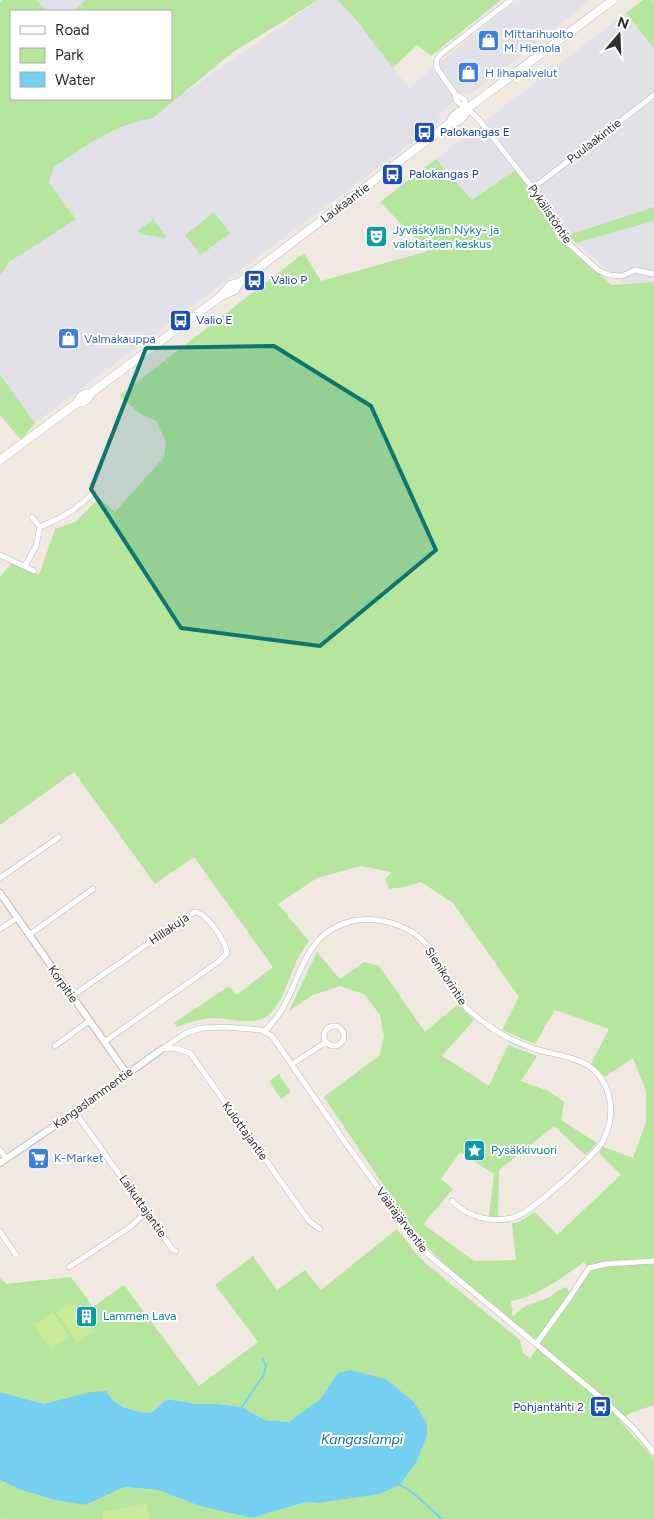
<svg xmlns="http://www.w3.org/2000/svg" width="654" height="1519" viewBox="0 0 654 1519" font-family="Figtree,sans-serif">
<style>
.industrial{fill:#e3e1e8}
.green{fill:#b6e59e}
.pitch{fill:#c9ec9a}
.water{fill:#75cff0}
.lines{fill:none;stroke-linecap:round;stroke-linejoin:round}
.stream{stroke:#75cff0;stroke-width:2}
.minor-casing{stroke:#b4b7c1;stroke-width:6}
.tertiary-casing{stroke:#b4b7c1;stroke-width:8}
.secondary-casing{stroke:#b4b7c1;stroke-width:9}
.minor{stroke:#fff;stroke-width:5}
.tertiary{stroke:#fff;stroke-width:6}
.secondary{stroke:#fff;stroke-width:8}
.marked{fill:#0f766e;fill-opacity:0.2;stroke:#0f766e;stroke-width:4;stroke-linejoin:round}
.labels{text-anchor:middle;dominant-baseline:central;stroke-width:4;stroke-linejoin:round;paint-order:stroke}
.shop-label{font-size:12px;fill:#366cbe;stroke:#fff;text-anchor:start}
.transit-label{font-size:12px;fill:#164399;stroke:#fff;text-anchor:start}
.street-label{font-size:12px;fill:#2e2e2e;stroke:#fff}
.culture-label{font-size:12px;fill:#0d838f;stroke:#fff;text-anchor:start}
.water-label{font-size:14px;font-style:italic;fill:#0d6fa3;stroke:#fff}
</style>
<rect width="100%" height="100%" fill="#efe9e1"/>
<path class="industrial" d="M35,0H85L74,11H49Z
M319,0H338L357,21L409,88L448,55L518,0H590L500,73L471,93H462L438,115L442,120L35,423L0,375V276L9,262L41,241L49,183L54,167L103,135L139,121L153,118L179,97Z
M626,13L654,49V189L652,190L654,193V207L568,235L552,208L485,121Z
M480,125L515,170L472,200L436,159Z
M654,221V282L625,284L576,243Z"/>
<path class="green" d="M3,0H35L49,11H11V99H171V11H74L85,0H318L233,52L153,118C114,125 86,146 54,167L49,183L76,219L9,262L0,276V3Z
M338,0H501L431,56L417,45L393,68L357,21Z
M643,0H652L654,2V49L626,13Z
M436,159L472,200L515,170L547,214L557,238L612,285L654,282V1405L631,1413L619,1420L654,1459V1519H149L146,1504L103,1512L104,1519H2L0,1518V1480L19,1489L44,1497L60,1501L86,1505L124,1487L158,1490L200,1506L251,1518L306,1502L319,1503L359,1497L400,1485L417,1461L427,1436V1423L414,1402L338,1373L320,1399L289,1422L265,1420L242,1407L218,1404H197L167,1399L151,1413L135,1412L111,1400L44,1404L0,1392V1276L6,1284L71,1277L93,1307L124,1285L199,1386L258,1342L215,1285L253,1256L277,1290L305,1270L321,1290L397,1229L418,1256L431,1268L520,1340L523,1353L530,1358L573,1298L588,1273V1268L584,1262C563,1277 535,1298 510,1301L513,1310L511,1314L514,1316C522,1306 533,1303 545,1299C553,1296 558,1289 566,1287L570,1292L537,1338H534L456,1275L421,1241L324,1097L380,1055L384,1036L380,1015L364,994L340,986L313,995L289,1011L317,952L340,979L364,962L379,966L425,1032L458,1004L474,1020L442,1056L489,1086L508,1045L537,1056L521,1081L548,1091L564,1102L561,1120L597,1143L585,1155L554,1126L499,1170L498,1217L489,1216L494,1174L460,1152L441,1179L453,1189L423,1224L474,1261L516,1260L512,1223L519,1222L535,1212L557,1235L621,1175L599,1153L603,1147L633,1158L646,1122V1091L633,1058L605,1077L591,1064L609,1029L555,1010L535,1044L502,1030L519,997L453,903L421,882L403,887L389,889L385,879L392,872L361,866L317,878L278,904L309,941C305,947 301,952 298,958C289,976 285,998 271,1013C257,1028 232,1018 215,1018C202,1018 189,1022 177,1027L174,1023L229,986L236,995L273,967L194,857L155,884L74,772L0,825V577L12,563L39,575L55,529L75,522L99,498L115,512L164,457L166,441L156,421L142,415L119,396L304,253L321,281L428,251L380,202Z
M654,207V221L576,243L568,235Z
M214,212L230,233L201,255L185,235Z
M153,219L167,238L140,234L138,231Z
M0,375L35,423L21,440L0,415Z
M279,1074L291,1092L281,1099L269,1081Z"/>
<path class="pitch" d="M69,1303L72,1305L75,1304L94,1332L77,1343L56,1312Z
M53,1312L69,1337L51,1349L34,1325Z
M147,1504L149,1519H104L103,1511Z"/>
<path class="water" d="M350,1370L386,1379L414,1402L427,1423V1436L417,1461L400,1485L379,1494L319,1503L306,1502L251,1518L200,1506L158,1490L124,1487L86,1505L60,1501L44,1497L19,1489L0,1480V1392L44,1404L90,1392L106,1391C115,1407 134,1412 151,1413L167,1399L197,1404H218L242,1407L265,1420L289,1422L320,1399L338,1373Z"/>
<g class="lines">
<path class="stream" d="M242,1407L263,1376L266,1365L262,1358
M400,1485L412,1492L442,1519"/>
<defs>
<path id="minor" d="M511,0L441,54L437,59L436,65L438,70L455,94L456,100L460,104L465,106L480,121L549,209L560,233L568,243L598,270L609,275L622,276L635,270L654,274
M455,94L465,100V106
M533,188L654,95
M40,527C63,517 75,511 93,493
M0,555L34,571
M25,566L36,546L40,527L32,517
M0,878L59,837
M0,929L17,918
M29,935L93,889
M72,996L194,912C207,912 225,941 227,953L218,962L104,1042
M324 1036a10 10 0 1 1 20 0a10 10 0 1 1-20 0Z
M265,1031C273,1022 280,1015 285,1004C304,967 309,928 358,920C382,917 411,926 427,945C439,961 446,981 457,997C465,1008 475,1016 485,1023C500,1035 517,1043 535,1049C569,1059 601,1057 610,1101C612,1114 609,1129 603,1141C595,1155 530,1213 515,1217C493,1224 467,1217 452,1201
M55,1046L89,1021
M162,1049L186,1033L202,1028L225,1027L261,1030L272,1036L345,1142L424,1251L606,1402L635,1430L654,1453
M163,1049L174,1048L190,1053L309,1221L320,1229
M292,1064L326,1042
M75,1112L173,1250L176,1251
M0,1150L6,1158
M0,1232L16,1255
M69,1267L130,1227L147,1211
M536,1344L570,1297L589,1268L606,1264L654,1261"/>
<path id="tertiary" d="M0,893L127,1074
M0,1163L75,1112L162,1049"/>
<path id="secondary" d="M450,123C453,114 460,111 468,108L613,0
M221,296L230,285L240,282
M77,403C84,403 89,399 91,393L221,296L235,290L240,282L450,123C460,122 464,117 468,108
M0,460L77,403C79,396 84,393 91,393"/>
</defs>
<use href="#minor" class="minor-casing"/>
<use href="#tertiary" class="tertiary-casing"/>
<use href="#secondary" class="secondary-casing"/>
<use href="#minor" class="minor"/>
<use href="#tertiary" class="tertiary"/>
<use href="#secondary" class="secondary"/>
</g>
<path class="marked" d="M274,346L371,406L436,550L320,646L181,628L91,489L146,348Z"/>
<defs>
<symbol id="shop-square" viewBox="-11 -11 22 22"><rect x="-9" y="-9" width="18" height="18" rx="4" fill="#3f7fe0" stroke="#fff"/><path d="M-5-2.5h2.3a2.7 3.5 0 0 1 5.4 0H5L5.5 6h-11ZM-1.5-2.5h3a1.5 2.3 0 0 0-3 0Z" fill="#fff"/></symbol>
<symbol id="bus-square" viewBox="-11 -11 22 22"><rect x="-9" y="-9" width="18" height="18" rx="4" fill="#1a4fb4" stroke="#fff"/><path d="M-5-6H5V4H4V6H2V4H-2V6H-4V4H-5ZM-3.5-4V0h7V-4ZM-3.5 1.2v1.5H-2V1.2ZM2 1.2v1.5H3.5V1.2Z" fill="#fff"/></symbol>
<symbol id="theatre-square" viewBox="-11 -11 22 22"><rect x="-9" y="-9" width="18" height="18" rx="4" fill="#0f9aa8" stroke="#fff"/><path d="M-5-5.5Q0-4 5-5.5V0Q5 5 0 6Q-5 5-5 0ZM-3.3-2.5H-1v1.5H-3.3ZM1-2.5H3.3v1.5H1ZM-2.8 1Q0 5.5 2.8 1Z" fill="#fff"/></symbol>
<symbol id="sight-square" viewBox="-11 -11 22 22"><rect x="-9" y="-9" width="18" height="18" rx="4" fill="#0f9aa8" stroke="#fff"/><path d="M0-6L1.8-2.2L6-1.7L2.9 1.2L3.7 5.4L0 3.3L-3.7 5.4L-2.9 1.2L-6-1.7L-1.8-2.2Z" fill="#fff"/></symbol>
<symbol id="supermarket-square" viewBox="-11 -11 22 22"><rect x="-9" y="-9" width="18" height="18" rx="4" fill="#3f7fe0" stroke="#fff"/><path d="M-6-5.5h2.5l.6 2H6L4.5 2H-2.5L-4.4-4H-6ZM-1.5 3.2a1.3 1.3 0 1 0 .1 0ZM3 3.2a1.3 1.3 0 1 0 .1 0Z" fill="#fff"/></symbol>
<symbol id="building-square" viewBox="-11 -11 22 22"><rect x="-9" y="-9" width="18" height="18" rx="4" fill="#0f9aa8" stroke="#fff"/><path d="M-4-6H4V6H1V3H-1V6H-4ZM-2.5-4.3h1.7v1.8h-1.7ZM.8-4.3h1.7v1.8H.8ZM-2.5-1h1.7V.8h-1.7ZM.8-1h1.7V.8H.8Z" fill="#fff"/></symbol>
</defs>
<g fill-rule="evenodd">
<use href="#shop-square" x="476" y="28" width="25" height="25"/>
<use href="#shop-square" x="456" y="60" width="25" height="25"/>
<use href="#bus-square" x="412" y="120" width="25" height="25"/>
<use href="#bus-square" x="380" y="162" width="25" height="25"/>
<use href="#theatre-square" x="364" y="224" width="25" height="25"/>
<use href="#bus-square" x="242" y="268" width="25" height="25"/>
<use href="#bus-square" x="168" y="308" width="25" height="25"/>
<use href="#shop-square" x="56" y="326" width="25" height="25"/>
<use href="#sight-square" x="462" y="1138" width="25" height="25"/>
<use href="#supermarket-square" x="26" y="1146" width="25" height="25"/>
<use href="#building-square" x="74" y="1304" width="25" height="25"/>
<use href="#bus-square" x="588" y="1394" width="25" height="25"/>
</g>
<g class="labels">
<g class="shop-label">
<text x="504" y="34">Mittarihuolto<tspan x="504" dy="14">M. Hienola</tspan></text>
<text x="485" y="73">H lihapalvelut</text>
<text x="84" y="339">Valmakauppa</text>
<text x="54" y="1158">K-Market</text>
</g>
<g class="transit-label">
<text x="440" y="132">Palokangas E</text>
<text x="409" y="174">Palokangas P</text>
<text x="271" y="280">Valio P</text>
<text x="196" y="320">Valio E</text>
<text x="584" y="1407" text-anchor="end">Pohjantähti 2</text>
</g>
<g class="street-label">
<text transform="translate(594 141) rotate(-38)">Puulaakintie</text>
<text transform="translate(345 203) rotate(-37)">Laukaantie</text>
<text transform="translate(550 214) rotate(56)">Pykälistöntie</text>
<text transform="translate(169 929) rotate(-35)">Hillakuja</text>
<text transform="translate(446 976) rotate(57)">Sienikorintie</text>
<text transform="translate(63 984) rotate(55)">Korpitie</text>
<text transform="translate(93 1098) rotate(-36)">Kangaslammentie</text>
<text transform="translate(245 1131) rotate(54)">Kulottajantie</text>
<text transform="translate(143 1206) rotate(55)">Laikuttajantie</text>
<text transform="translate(402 1220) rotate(53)">Vääräjärventie</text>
</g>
<g class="culture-label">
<text x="393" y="230">Jyväskylän Nyky- ja<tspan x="393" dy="14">valotaiteen keskus</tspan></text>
<text x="491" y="1150">Pysäkkivuori</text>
<text x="103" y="1316">Lammen Lava</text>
</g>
<g class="water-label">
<text x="362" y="1439">Kangaslampi</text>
</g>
</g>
<rect x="10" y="10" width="162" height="90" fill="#ffffff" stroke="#ababab"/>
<rect x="20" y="26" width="25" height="8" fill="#ffffff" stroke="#ababab"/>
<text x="55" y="35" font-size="15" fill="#2e2e2e">Road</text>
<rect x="20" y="48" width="25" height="15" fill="#b6e59e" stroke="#ababab"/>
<text x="55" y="60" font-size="15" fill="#2e2e2e">Park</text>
<rect x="20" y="72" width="25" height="15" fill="#75cff0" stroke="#ababab"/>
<text x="55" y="85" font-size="15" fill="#2e2e2e">Water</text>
<g transform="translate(619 35) rotate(19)" stroke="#ffffff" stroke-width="4" paint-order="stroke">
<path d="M0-4L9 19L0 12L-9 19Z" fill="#2e2e2e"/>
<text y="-8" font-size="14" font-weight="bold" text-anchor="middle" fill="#2e2e2e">N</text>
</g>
</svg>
